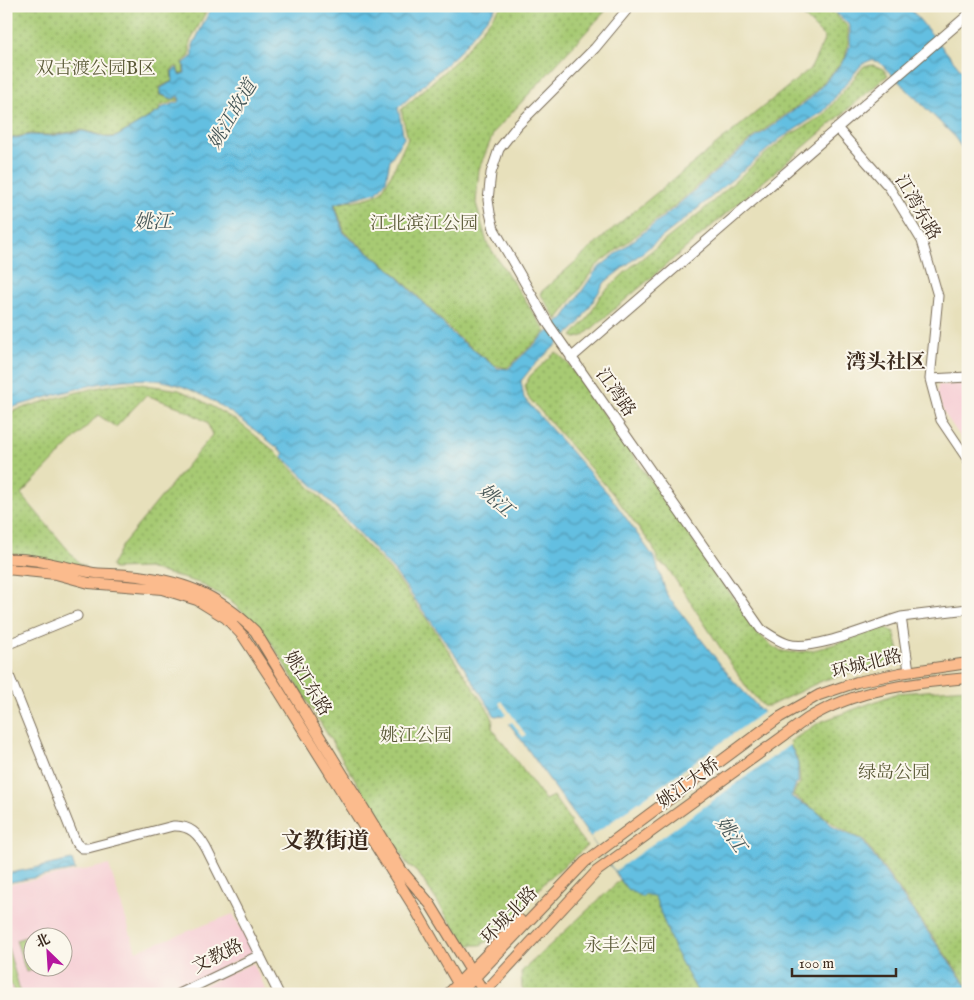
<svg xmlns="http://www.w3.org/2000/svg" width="974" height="1000" viewBox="0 0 974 1000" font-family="'IM FELL English','Noto Serif SC',serif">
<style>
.built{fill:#f6cfd5;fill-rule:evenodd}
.park{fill:url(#park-dots);stroke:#717a48}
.garden{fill:#a7ca73;stroke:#717a48}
.water{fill:url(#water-waves);stroke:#4f7480}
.pier{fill:#e7e0bb}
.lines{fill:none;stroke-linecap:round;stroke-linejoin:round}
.minor-casing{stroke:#776a55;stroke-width:11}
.major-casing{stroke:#776a55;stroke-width:12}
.minor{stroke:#fff;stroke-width:9}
.major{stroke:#fbbb8d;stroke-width:10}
.labels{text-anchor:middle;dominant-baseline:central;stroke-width:4;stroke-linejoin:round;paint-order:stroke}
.park-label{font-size:18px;fill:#5b5a38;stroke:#fbf7ec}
.street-label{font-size:18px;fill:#3b2a1e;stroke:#fbf7ec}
.water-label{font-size:19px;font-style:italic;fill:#475758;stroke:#fbf7ec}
.quarter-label{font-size:20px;font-weight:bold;fill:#3b2a1e;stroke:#fbf7ec}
.district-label{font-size:22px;font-weight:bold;fill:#3b2a1e;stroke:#fbf7ec}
</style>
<defs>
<pattern id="park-dots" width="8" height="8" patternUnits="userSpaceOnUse" patternTransform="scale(1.25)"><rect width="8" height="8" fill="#a7ca73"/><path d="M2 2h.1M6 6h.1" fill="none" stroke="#89a45e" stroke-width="1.8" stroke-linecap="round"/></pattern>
<pattern id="water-waves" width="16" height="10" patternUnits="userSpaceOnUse" patternTransform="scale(1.25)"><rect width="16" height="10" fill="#63bfe1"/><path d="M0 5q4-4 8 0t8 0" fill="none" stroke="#539bb6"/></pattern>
</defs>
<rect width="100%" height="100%" fill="#fbf7ec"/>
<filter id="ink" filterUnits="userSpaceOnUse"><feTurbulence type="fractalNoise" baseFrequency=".02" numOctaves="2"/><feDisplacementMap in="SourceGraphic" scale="10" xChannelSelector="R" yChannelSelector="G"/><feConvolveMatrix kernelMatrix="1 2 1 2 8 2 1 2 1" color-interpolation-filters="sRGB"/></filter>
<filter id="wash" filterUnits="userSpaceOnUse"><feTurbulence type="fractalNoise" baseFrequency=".0096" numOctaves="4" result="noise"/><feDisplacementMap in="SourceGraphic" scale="20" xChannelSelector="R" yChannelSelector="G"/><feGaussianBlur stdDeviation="1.12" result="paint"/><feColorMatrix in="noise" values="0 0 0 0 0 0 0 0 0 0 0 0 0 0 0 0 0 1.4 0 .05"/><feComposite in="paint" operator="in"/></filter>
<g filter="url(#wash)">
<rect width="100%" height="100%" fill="#e7e0bb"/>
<path class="built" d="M968,384V448L944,413L937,393L938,385Z
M109,865L136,951L233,914L254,952L170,994H6V885ZM32,938H62V968H32Z
M253,963L268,994H184Z"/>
<path class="park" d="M6,6H209L190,42V56L183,62L184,73L179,74L177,66L171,70L172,81L160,87L159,95C167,96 169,101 178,98L179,100L160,106L159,111L117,136L108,137L82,130L51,135L29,134L6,139Z
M501,6H610L494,132L479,169L476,203L487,243L546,332L507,368L494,365L456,335L393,271L345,233L335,204C348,201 366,200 378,194C387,189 401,151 408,139L401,110L459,58Z
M793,6H827L848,27V43L845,58L811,96L750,140L672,208L596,266L557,320L540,293L617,225L811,68L825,38Z
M873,65L883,69L888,75L583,336L576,338L572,336L588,318L600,296L631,267L702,211L763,156L788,136L823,116L864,66Z
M556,352L567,362L758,633C764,639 771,647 779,650C807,660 857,634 885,627L894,632L899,651L895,660L824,680L769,706H763L747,688L667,567L659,563L653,547L613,494L528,397L525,386L530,376Z
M134,383L179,390L197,398L237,421L277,453L394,574L434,629L490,713L493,720L492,728L545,800L553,796L571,822L569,824L587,846L547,880L500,934L481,945H466L419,874L407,864L272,644L257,625L228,599L199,583L148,568L113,569L111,566L122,545L212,435L207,422L179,407L146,395L116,427L98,415L21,494L80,564L86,566L6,555V413C48,401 91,385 134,383Z
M968,688V986L863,839C836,830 818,809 793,796L797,786L800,784C799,769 799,755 788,743L820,722L898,693Z
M620,880L627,889L655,897L675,951L699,994H526L522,988L521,972Z"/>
<path class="garden" d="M51,929L54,937L32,938V968H40L26,972L16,940Z
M6,948H8L21,994H15L6,973Z"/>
<path class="water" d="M212,6H497L458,53L398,108L404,138L390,160L386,181L377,192L334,204L344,234L392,271L455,336L497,368L508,369L564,317L597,269L672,210L751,141L811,98L846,58L850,44V26L829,6H908L968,78V157L953,135L879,62L871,60L862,64L824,111L780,139L690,215L605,282L578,325L532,367L521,381L524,398L611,497L655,559L667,595L731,678L769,719L793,751L798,764V783L796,784L791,797L815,810L835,828L862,840L968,988V994H699L675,951L655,897L645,894L642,897L627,889L514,730L502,715L495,716L461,663L395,572L326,498L282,456L284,453C251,427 206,389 163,381C111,373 56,396 6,409V140L30,135L51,136L83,131L108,138L116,137L160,111L161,108L179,102L180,100L178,96L173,99L160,94L161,88L173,81L172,71L177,68L179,75L185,73L184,63L193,56V45Z
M72,860L75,870L6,883V874Z"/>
<path class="pier" d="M502,701L526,735L523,737L512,722L507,725L501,717L506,714L499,703Z
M765,711L791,744L615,871L590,837Z"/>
</g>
<g filter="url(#ink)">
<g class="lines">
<defs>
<path id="minor" d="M630,6L595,48L518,125L499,149L491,173L488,200L490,213L494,229L549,325L761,629C770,635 778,641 788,644C813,652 874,625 901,617L909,671
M837,128L889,187L922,241L938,296L930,379L941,420L968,460
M571,358L968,15
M930,379L968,377
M901,617L968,609
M6,645L77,616
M6,668L76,843L82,848H88L173,826C190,825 198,834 206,848L279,994
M179,994L260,955"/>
<path id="major" d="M6,559C34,557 62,567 89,572C102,575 115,573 128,575C181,580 216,593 255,631L402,871L430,904L485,994
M6,569L56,574L89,583L162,589L197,600L226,618L243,636L274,683L414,907L464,994
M448,994L520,920
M459,994L585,862L780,717L819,695L857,682L900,673L968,663
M483,994L597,871L807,719C856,689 911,683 968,678"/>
</defs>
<use href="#minor" class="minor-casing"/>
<use href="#major" class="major-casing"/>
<use href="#minor" class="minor"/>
<use href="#major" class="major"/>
</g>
</g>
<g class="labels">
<g class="park-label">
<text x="96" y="69">双古渡公园B区</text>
<text x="424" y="224">江北滨江公园</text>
<text x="416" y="736">姚江公园</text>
<text x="894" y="773">绿岛公园</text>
<text x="620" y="946">永丰公园</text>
</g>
<g class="street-label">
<text transform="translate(917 208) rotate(60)">江湾东路</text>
<text transform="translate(615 393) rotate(55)">江湾路</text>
<text transform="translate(867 665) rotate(-14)">环城北路</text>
<text transform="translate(307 684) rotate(58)">姚江东路</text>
<text transform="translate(689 784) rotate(-36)">姚江大桥</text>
<text transform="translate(510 916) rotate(-46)">环城北路</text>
<text transform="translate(218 957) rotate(-26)">文教路</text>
</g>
<g class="water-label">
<text transform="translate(233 115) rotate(-59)">姚江故道</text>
<text transform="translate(153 223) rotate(-1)">姚江</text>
<text transform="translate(495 501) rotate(42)">姚江</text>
<text transform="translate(730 835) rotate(56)">姚江</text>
</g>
<g class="quarter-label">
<text x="886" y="362">湾头社区</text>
</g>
<g class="district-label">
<text x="325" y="842">文教街道</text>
</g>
</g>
<rect width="974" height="1000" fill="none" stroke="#fbf7ec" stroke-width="25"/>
<g transform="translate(48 952) rotate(335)"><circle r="24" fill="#fbf7ec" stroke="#aea59a"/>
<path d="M0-4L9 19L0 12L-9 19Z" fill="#b5179e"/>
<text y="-8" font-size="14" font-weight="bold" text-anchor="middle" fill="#3b2a1e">北</text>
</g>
<path d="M792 968v8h104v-8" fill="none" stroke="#3b2a1e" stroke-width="2.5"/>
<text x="799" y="968" font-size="15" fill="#3b2a1e" stroke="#fbf7ec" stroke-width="4" paint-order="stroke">100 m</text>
</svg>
